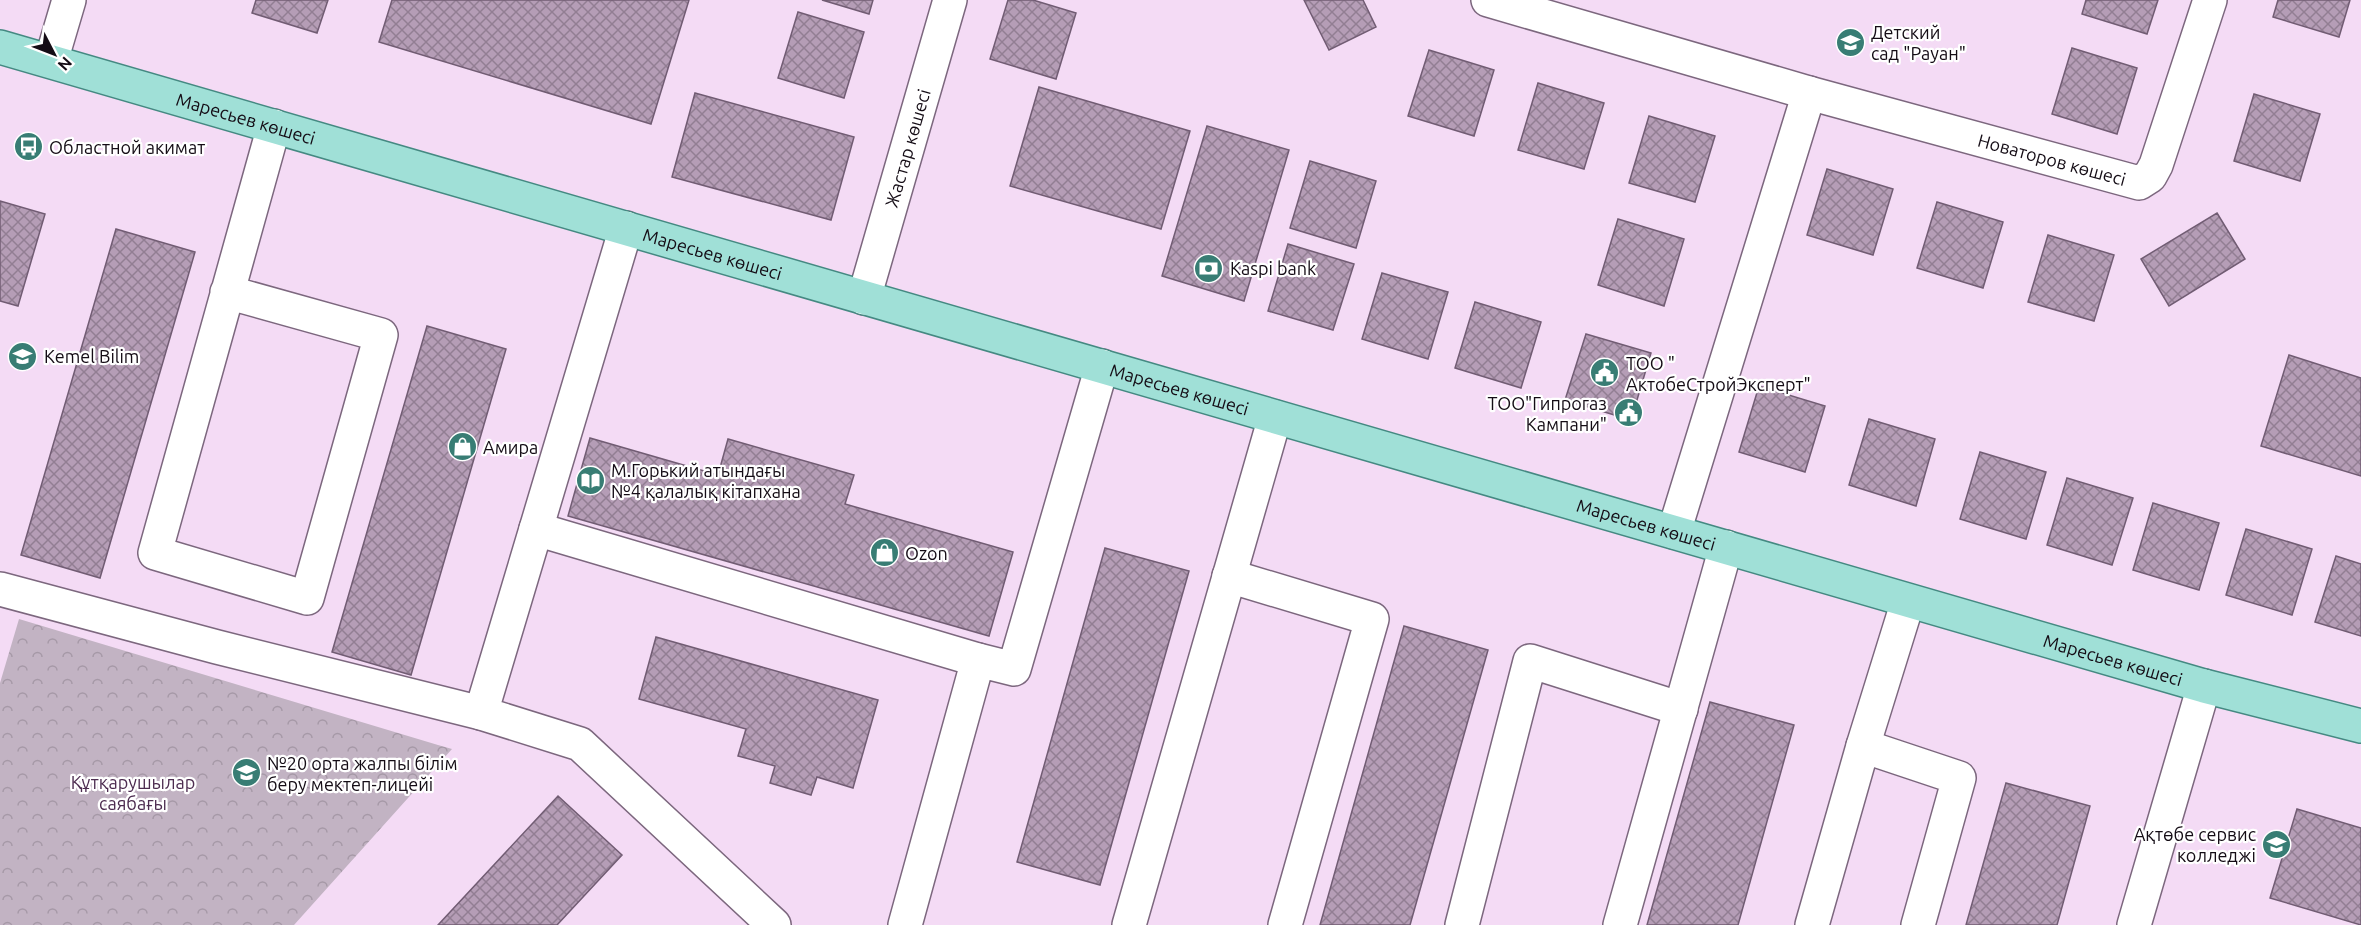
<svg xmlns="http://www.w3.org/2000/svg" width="2361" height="925" viewBox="0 0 2361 925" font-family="Ubuntu,sans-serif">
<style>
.forest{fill:url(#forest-crowns)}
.building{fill:url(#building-cross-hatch);stroke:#715c73;stroke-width:1.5}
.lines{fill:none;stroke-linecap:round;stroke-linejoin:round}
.minor-casing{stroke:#7c677e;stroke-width:36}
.major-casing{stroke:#458982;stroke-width:36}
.minor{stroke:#fff;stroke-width:33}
.major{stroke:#a0e0d7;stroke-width:33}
.labels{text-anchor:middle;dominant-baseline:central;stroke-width:4.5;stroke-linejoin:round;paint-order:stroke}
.poi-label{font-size:18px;fill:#140c15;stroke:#fff;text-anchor:start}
.street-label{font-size:18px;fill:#140c15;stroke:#fff}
.park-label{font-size:18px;fill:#4d2c50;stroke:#fff}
</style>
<defs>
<pattern id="forest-crowns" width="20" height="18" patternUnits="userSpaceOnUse" patternTransform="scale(1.5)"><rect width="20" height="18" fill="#c2b3c3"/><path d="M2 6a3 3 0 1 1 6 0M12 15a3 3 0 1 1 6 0" fill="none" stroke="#a699a7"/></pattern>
<pattern id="building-cross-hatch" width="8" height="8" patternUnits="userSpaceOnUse" patternTransform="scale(1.5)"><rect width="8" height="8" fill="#b59db6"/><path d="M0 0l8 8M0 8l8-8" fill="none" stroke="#927e93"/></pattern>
</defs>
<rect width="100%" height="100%" fill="#f4dbf5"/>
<path class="forest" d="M19,619L438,745L452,749L294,925H0V683Z"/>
<path class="building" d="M256,0H328L317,33L252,13Z
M392,0H689L651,124L379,42Z
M822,0H873L869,14Z
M1008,0H1033L1076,13L1056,79L990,59Z
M1304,0H1363L1376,27L1329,50Z
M2086,0H2158L2147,34L2082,14Z
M2278,0H2350L2339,37L2273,17Z
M798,12L864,32L844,98L778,78Z
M2072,48L2137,68L2117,134L2052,114Z
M1429,50L1494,70L1474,136L1408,116Z
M1538,83L1604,103L1584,169L1518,150Z
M1039,87L1190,131L1161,229L1010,186Z
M695,93L854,137L831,220L672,177Z
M2254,94L2320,114L2300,181L2234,161Z
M1649,116L1715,136L1695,202L1629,183Z
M1207,126L1289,150L1244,301L1162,276Z
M1310,161L1376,181L1356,248L1290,228Z
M1827,169L1893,189L1873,255L1807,235Z
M0,201L45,214L18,306L0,301Z
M1937,202L2003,222L1983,288L1917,268Z
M2217,213L2245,259L2169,306L2141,259Z
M1618,219L1684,239L1664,306L1598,285Z
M116,229L195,252L100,578L21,555Z
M2048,235L2114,255L2094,321L2028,302Z
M1288,244L1354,264L1333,330L1268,311Z
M1382,273L1448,292L1428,359L1362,339Z
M1475,302L1541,322L1521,388L1455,368Z
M427,326L506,349L411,675L332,652Z
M1586,334L1651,353L1631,420L1565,400Z
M2289,355L2361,378V476L2261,446Z
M1759,386L1825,406L1805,472L1739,452Z
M1869,419L1935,439L1916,506L1849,485Z
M590,438L718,475L728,439L854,475L845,504L1013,552L989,636L568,516Z
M1980,452L2046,472L2026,539L1960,519Z
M2067,478L2133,498L2112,565L2047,545Z
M2153,503L2219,523L2199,590L2133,570Z
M2246,529L2312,549L2292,615L2226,595Z
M1105,548L1189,571L1100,885L1017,862Z
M2336,556L2361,564V636L2315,622Z
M1404,626L1488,650L1410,925H1320Z
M656,637L878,700L853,788L817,777L811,795L770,783L775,766L738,756L746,729L639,699Z
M1710,702L1794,725L1738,925H1647Z
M2006,783L2090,806L2057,925H1966Z
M558,796L622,855L557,925H438Z
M2297,809L2361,828V925L2270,898Z"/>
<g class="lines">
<defs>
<g id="minor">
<path id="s1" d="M1488,0L1809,93L2139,183L2150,176L2156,165L2210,0"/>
<path d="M51,61L69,0"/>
<path d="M626,228L481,713L580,744L774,925"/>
<path d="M227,292L381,335L307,598L155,553L274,126"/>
<path id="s2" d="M864,298L950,0"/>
<path d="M536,529L978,660"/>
<path d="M1674,532L1809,93"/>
<path d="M1229,576L1372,619L1285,925"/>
<path d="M0,589L217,647L481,713"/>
<path d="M1863,746L1908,601"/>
<path d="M905,925L978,660L1014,669L1102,366"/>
<path d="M1129,925L1275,417"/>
<path d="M1462,925L1530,661L1681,709"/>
<path d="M1620,925L1726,547"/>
<path d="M1812,925L1863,746L1959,778L1918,925"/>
<path d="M2134,925L2204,686"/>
</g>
<g id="major">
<path id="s3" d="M0,47L2204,686L2361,726"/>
</g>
</defs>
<use href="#minor" class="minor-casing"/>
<use href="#major" class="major-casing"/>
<use href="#minor" class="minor"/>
<use href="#major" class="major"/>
</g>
<defs>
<symbol id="school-disc" viewBox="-11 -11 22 22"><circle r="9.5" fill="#387d74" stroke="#fff"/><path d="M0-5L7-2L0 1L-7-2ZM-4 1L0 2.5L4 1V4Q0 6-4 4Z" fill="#fff"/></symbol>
<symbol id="bus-disc" viewBox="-11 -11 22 22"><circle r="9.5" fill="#387d74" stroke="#fff"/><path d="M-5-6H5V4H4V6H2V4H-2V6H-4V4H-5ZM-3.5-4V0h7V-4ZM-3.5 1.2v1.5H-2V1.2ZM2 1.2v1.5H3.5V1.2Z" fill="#fff"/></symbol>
<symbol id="bank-disc" viewBox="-11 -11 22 22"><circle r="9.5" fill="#387d74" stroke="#fff"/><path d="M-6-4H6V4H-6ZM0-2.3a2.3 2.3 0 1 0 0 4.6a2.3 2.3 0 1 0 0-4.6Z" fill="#fff"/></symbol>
<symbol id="civic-disc" viewBox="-11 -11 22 22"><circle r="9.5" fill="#387d74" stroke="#fff"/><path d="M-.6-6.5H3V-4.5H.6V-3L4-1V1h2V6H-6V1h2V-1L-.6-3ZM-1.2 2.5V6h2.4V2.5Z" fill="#fff"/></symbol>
<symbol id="shop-disc" viewBox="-11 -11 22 22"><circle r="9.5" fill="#387d74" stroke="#fff"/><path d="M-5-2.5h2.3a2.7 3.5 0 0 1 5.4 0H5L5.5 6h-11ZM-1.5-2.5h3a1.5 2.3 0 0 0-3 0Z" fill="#fff"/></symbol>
<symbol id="library-disc" viewBox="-11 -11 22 22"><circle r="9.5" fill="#387d74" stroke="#fff"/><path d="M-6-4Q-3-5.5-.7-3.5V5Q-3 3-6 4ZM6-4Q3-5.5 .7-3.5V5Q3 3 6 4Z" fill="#fff"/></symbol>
<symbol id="university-disc" viewBox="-11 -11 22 22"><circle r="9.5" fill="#387d74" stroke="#fff"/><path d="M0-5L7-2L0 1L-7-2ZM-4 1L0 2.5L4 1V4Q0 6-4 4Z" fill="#fff"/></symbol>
</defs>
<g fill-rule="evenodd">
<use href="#school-disc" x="1834" y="26" width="33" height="33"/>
<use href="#bus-disc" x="12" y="130" width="33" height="33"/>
<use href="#bank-disc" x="1192" y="252" width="33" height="33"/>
<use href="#school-disc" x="6" y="340" width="33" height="33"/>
<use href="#civic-disc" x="1588" y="356" width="33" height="33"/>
<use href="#civic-disc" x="1612" y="396" width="33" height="33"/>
<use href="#shop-disc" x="446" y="430" width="33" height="33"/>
<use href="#library-disc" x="574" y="464" width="33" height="33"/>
<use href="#shop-disc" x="868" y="536" width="33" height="33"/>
<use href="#school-disc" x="230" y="756" width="33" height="33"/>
<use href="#university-disc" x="2260" y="828" width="33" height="33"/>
</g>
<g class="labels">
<g class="poi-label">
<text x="1871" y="32">Детский<tspan x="1871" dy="21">сад "Рауан"</tspan></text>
<text x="49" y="147">Областной акимат</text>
<text x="1230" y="268">Kaspi bank</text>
<text x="44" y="356">Kemel Bilim</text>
<text x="1626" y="363">ТОО "<tspan x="1626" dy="21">АктобеСтройЭксперт"</tspan></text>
<text x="1607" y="403" text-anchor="end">ТОО"Гипрогаз<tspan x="1607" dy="21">Кампани"</tspan></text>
<text x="483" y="447">Амира</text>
<text x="611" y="470">М.Горький атындағы<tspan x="611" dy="21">№4 қалалық кітапхана</tspan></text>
<text x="905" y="553">Ozon</text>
<text x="267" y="763">№20 орта жалпы білім<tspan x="267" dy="21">беру мектеп-лицейі</tspan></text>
<text x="2256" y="834" text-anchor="end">Ақтөбе сервис<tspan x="2256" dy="21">колледжі</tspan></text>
</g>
<g class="street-label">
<text stroke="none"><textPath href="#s3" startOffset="256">Маресьев көшесі</textPath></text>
<text stroke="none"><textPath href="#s2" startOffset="156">Жастар көшесі</textPath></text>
<text stroke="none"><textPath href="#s1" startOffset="586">Новаторов көшесі</textPath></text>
<text stroke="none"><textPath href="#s3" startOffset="742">Маресьев көшесі</textPath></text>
<text stroke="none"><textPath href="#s3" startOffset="1228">Маресьев көшесі</textPath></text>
<text stroke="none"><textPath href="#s3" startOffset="1714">Маресьев көшесі</textPath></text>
<text stroke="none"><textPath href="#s3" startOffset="2200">Маресьев көшесі</textPath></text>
</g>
<g class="park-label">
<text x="133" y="782">Құтқарушылар<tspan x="133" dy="21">саябағы</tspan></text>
</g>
</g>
<g transform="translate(54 54) rotate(132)" stroke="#ffffff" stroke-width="4.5" paint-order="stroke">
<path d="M0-4.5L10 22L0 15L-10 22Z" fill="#140c15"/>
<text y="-9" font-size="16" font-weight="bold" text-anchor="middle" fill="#140c15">N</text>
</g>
</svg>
